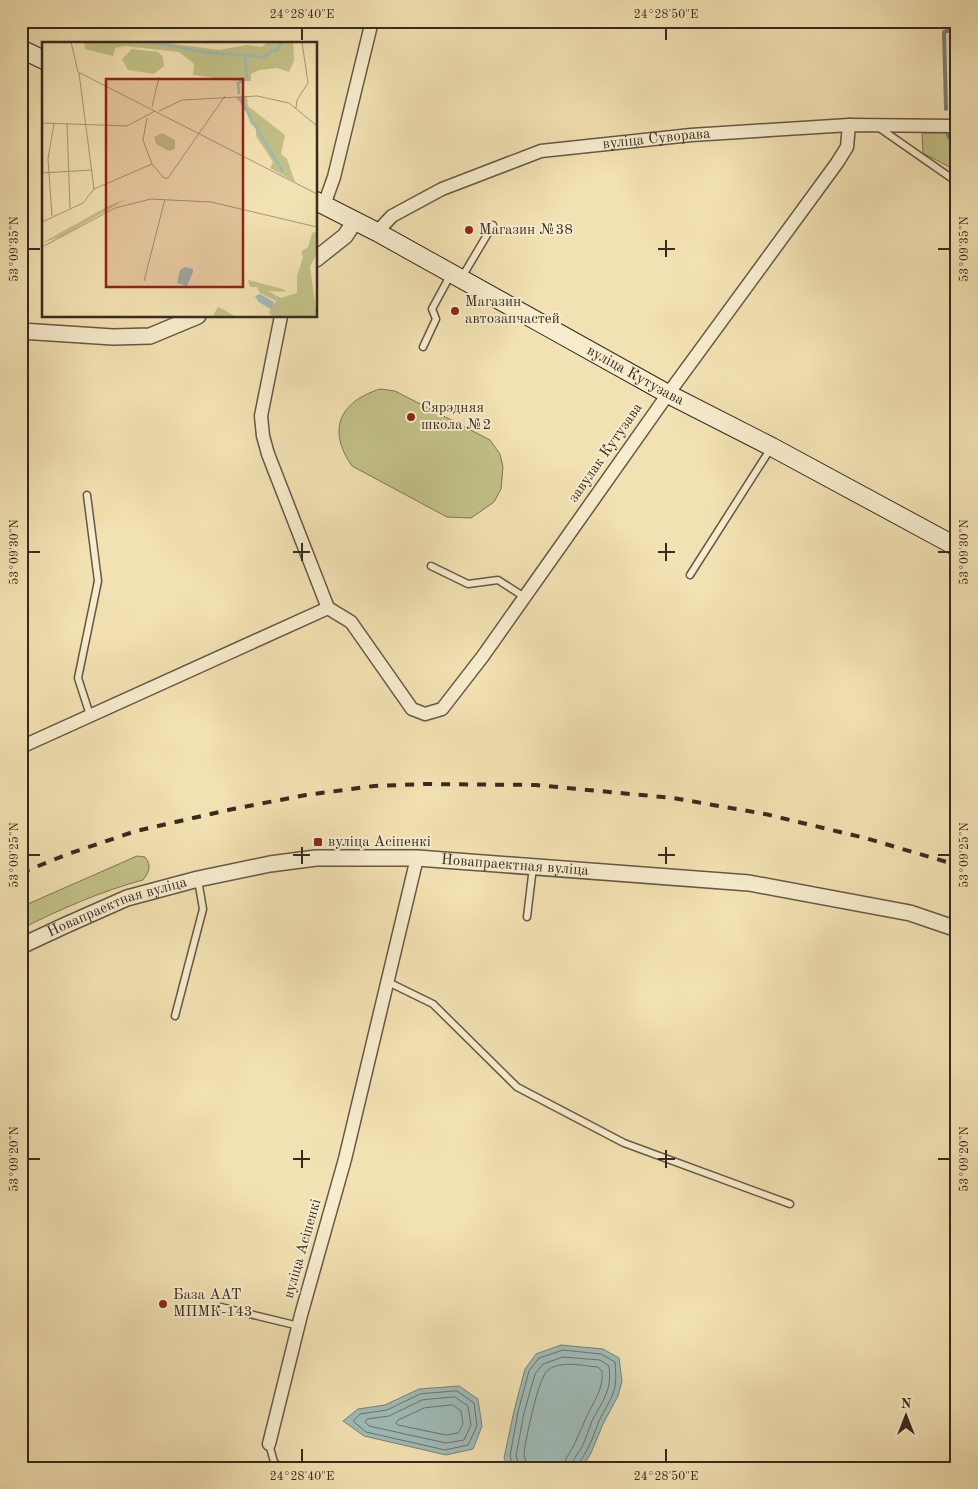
<svg xmlns="http://www.w3.org/2000/svg" width="978" height="1489" viewBox="0 0 978 1489" font-family="'Old Standard TT',serif">
<style>
.green{fill:#c2c187;stroke:#7c7654}
.water{fill:#9fbbb7;stroke:#75817b}
.lines{fill:none;stroke-linecap:round;stroke-linejoin:round}
.shore{stroke:#6a726c;stroke-width:1}
.stream{stroke:#75817b;stroke-width:4}
.service-casing{stroke:#655844;stroke-width:9}
.minor-casing{stroke:#655844;stroke-width:15}
.tertiary-casing{stroke:#655844;stroke-width:18}
.secondary-casing{stroke:#362a20;stroke-width:20}
.service{stroke:#f7eccd;stroke-width:6}
.minor{stroke:#f7eccd;stroke-width:12}
.tertiary{stroke:#f7eccd;stroke-width:15}
.secondary{stroke:#f7eccd;stroke-width:18}
.rail{stroke:#362a20;stroke-width:4;stroke-dasharray:9 9;stroke-linecap:butt}
.ticks{fill:none;stroke:#362a20;stroke-width:2}
.poi-dot{fill:#8f2418;stroke:#f7eccd;stroke-width:2}
.labels{text-anchor:middle;dominant-baseline:central;stroke-width:4;stroke-linejoin:round;paint-order:stroke}
.street-label{font-size:15px;fill:#362a20;stroke:#f7eccd}
.poi-label{font-size:15px;fill:#362a20;stroke:#f7eccd;text-anchor:start}
.inset-river{fill:none;stroke:#9fbbb7;stroke-width:2.5}
.inset-road{fill:none;stroke:#a79878;stroke-width:1}
.view{fill:#8f2418;fill-opacity:0.15;stroke:#8f2418;stroke-width:2.5}
.inset-edge{fill:none;stroke:#362a20;stroke-width:2.5}
.neatline{fill:none;stroke:#362a20;stroke-width:2}
.ticks-label{font-size:12px;text-anchor:middle;fill:#362a20}
</style>
<rect width="100%" height="100%" fill="#f2e1b2"/>
<filter id="stains"><feTurbulence type="fractalNoise" baseFrequency=".004" numOctaves="4"/><feColorMatrix values="0 0 0 0 .2 0 0 0 0 .09 0 0 0 0 .02 0 0 0 .5 -.17"/></filter>
<radialGradient id="worn" r=".72"><stop offset=".6" stop-color="#630" stop-opacity="0"/><stop offset="1" stop-color="#630" stop-opacity=".3"/></radialGradient>
<path class="green" d="M922,133H957V171L923,153Z
M380,389L395,391L490,440L500,454L503,467L501,489L494,502L471,518L447,517L352,466C327,430 339,402 380,389Z
M137,856L145,857C152,866 149,872 143,880C104,890 56,911 21,929V907Z"/>
<path class="water" d="M561,1345L603,1349L619,1358L622,1381L618,1396L603,1424L591,1453L582,1468H509L504,1458L514,1411L525,1369L536,1354Z
M459,1386L478,1399L482,1426L473,1449L446,1455L364,1436L343,1421L358,1409L385,1405L419,1389Z"/>
<g class="lines">
<path class="shore" d="M457,1391L474,1403L477,1426L468,1445L445,1450L366,1432L353,1421L360,1414L387,1410L420,1394Z
M455,1397L468,1406L471,1425L464,1440L446,1443L369,1426L365,1422L367,1419L389,1416L422,1400Z
M453,1405L461,1411L463,1424L458,1433L446,1435L398,1425L396,1423L398,1420L424,1408Z
M513,1468L510,1456L518,1412L529,1371L539,1358L563,1350L601,1354L615,1362C618,1393 612,1395 599,1421C595,1431 592,1441 587,1450C584,1456 579,1461 578,1468
M520,1468L516,1456L524,1413L535,1374L543,1364L563,1357L600,1360L609,1366C612,1392 603,1399 592,1421C589,1429 586,1438 582,1447C578,1454 572,1459 572,1468
M527,1468C527,1462 524,1458 524,1453C526,1439 538,1377 548,1370C561,1360 583,1366 598,1367L602,1371C604,1389 593,1402 586,1418C582,1426 579,1435 575,1443C571,1452 564,1458 564,1468"/>
<path class="stream" d="M946,109L944,32L957,28
M948,135L957,151"/>
<defs>
<path id="service" d="M878,127L957,182
M462,277L493,225
M423,347L436,319L432,309L451,274
M87,495L98,581L78,678L90,715
M431,566L468,584L498,580L526,598
M690,575L771,448
M527,917L533,867
M388,982L433,1004L517,1087L624,1143L790,1204
M175,1016L203,909L198,880
M221,1307L299,1326
M269,1444L274,1462L280,1468"/>
<g id="minor">
<path d="M324,205L334,177L372,21"/>
<path id="s1" d="M377,232L392,216L442,189L541,151L691,135L849,125L957,126"/>
<path d="M281,316L261,416L263,436L268,454L328,608"/>
<path d="M21,747L328,608L351,622L412,709L425,714L442,709L483,656L668,394L837,163L847,147L849,125"/>
<path d="M269,1444L301,1315L345,1159L417,858"/>
</g>
<g id="tertiary">
<path d="M316,259L345,236L355,221"/>
<path d="M21,331L113,337L150,336L198,316"/>
<path id="s2" d="M21,946L66,925L127,898L198,879L270,864L316,858H417L749,883L910,913L957,929"/>
</g>
<g id="secondary">
<path d="M21,49L44,60"/>
<path id="s3" d="M316,201L377,232L668,394L772,447L957,547"/>
</g>
</defs>
<use href="#service" class="service-casing"/>
<use href="#minor" class="minor-casing"/>
<use href="#tertiary" class="tertiary-casing"/>
<use href="#secondary" class="secondary-casing"/>
<use href="#service" class="service"/>
<use href="#minor" class="minor"/>
<use href="#tertiary" class="tertiary"/>
<use href="#secondary" class="secondary"/>
<path class="rail" d="M21,873L68,854L136,831L233,809L306,795L374,786L426,784L536,785L673,798L765,814L865,838L957,865"/>
</g>
<path class="ticks" d="M302,28V40M666,28V40M666,240V257M28,249H40M658,249H675M938,249H950M302,543V561M666,543V561M28,552H40M293,552H310M658,552H675M938,552H950M302,847V864M666,847V864M28,855H40M293,855H310M658,855H675M938,855H950M302,1150V1168M666,1150V1168M28,1159H40M293,1159H310M658,1159H675M938,1159H950M302,1449V1462M666,1449V1462"/>
<g class="poi-dot">
<circle cx="469" cy="230" r="5"/>
<circle cx="455" cy="311" r="5"/>
<circle cx="411" cy="417" r="5"/>
<rect x="313" y="837" width="10" height="10" rx="2.5"/>
<circle cx="163" cy="1304" r="5"/>
</g>
<g class="labels">
<g class="street-label">
<text stroke="none"><textPath href="#s1" startOffset="301">вуліца Суворава</textPath></text>
<text stroke="none"><textPath href="#s3" startOffset="364">вуліца Кутузава</textPath></text>
<text transform="translate(606 453) rotate(-55)">завулак Кутузава</text>
<text stroke="none"><textPath href="#s2" startOffset="509">Новапраектная вуліца</textPath></text>
<text stroke="none"><textPath href="#s2" startOffset="104">Новапраектная вуліца</textPath></text>
<text transform="translate(303 1249) rotate(-74)">вуліца Асіпенкі</text>
</g>
<g class="poi-label">
<text x="479" y="230">Магазин №38</text>
<text x="465" y="302">Магазин<tspan x="465" dy="17">автозапчастей</tspan></text>
<text x="421" y="408">Сярэдняя<tspan x="421" dy="17">школа №2</tspan></text>
<text x="328" y="842">вуліца Асіпенкі</text>
<text x="173" y="1295">База ААТ<tspan x="173" dy="17">МПМК-143</tspan></text>
</g>
</g>
<g transform="translate(42 42)">
<rect width="275" height="275" fill="#f2e1b2"/>
<path d="M42,0H118L177,8L205,3L220,5L225,0H251L252,19L247,30L235,26L217,28L209,32V39H196L151,33L152,22L137,10L82,4L73,6L71,14L43,7ZM90,7L116,10L121,15L122,24L112,32L86,28L80,17ZM193,55H205L206,64L243,93L239,112L245,117L253,140L228,126L231,120L214,94V87L208,81L203,64ZM120,91L133,98V107L127,109L114,102L112,95ZM85,157L18,195L0,201L66,164ZM275,189V211L268,225L275,275H232L227,271L234,259L218,251L215,245H208L206,238L241,247L244,250L226,249L239,256L255,251V234L261,215L259,210L266,205L270,191ZM176,265L179,266L194,275H170Z" fill="#c2c187"/>
<path d="M143,225L151,227V230L145,244L135,241L138,228ZM218,252L232,260L230,268L217,260L213,254Z" fill="#9fbbb7"/>
<path class="inset-river" d="M108,0L161,10L222,15L230,8L234,9L240,0M197,52L196,41L205,37L203,14M197,56L241,130"/>
<path class="inset-road" d="M29,0L36,30L275,152M110,65L117,35M254,66L255,58L266,41L260,0M117,69L140,58L215,54L247,61L275,84M105,76L101,98L110,122M0,81L85,84L113,69M25,81L28,166M0,131L50,128M52,147L110,122L122,136H126L183,54M10,174L6,117L12,81M0,180L41,161L52,147L37,31M0,205L73,166L109,157L169,160L275,185M102,239L123,157"/>
<path class="view" d="M64,37H201V245H64Z"/>
<rect width="275" height="275" class="inset-edge"/>
</g>
<rect width="978" height="1489" fill="none" stroke="#f2e1b2" stroke-width="55"/>
<g transform="translate(906 1416)" stroke="#f7eccd" stroke-width="4" paint-order="stroke">
<path d="M0-4L9 19L0 12L-9 19Z" fill="#362a20"/>
<text y="-8" font-size="14" font-weight="bold" text-anchor="middle" fill="#362a20">N</text>
</g>
<rect x="28" y="28" width="922" height="1434" class="neatline"/>
<g class="ticks-label">
<text x="302" y="18">24°28'40"E</text>
<text x="666" y="18">24°28'50"E</text>
<text transform="translate(14 249) rotate(-90)" y="4">53°09'35"N</text>
<text transform="translate(964 249) rotate(-90)" y="4">53°09'35"N</text>
<text transform="translate(14 552) rotate(-90)" y="4">53°09'30"N</text>
<text transform="translate(964 552) rotate(-90)" y="4">53°09'30"N</text>
<text transform="translate(14 855) rotate(-90)" y="4">53°09'25"N</text>
<text transform="translate(964 855) rotate(-90)" y="4">53°09'25"N</text>
<text transform="translate(14 1159) rotate(-90)" y="4">53°09'20"N</text>
<text transform="translate(964 1159) rotate(-90)" y="4">53°09'20"N</text>
<text x="302" y="1480">24°28'40"E</text>
<text x="666" y="1480">24°28'50"E</text>
</g>
<rect width="100%" height="100%" filter="url(#stains)"/>
<rect width="100%" height="100%" fill="url(#worn)"/>
</svg>
